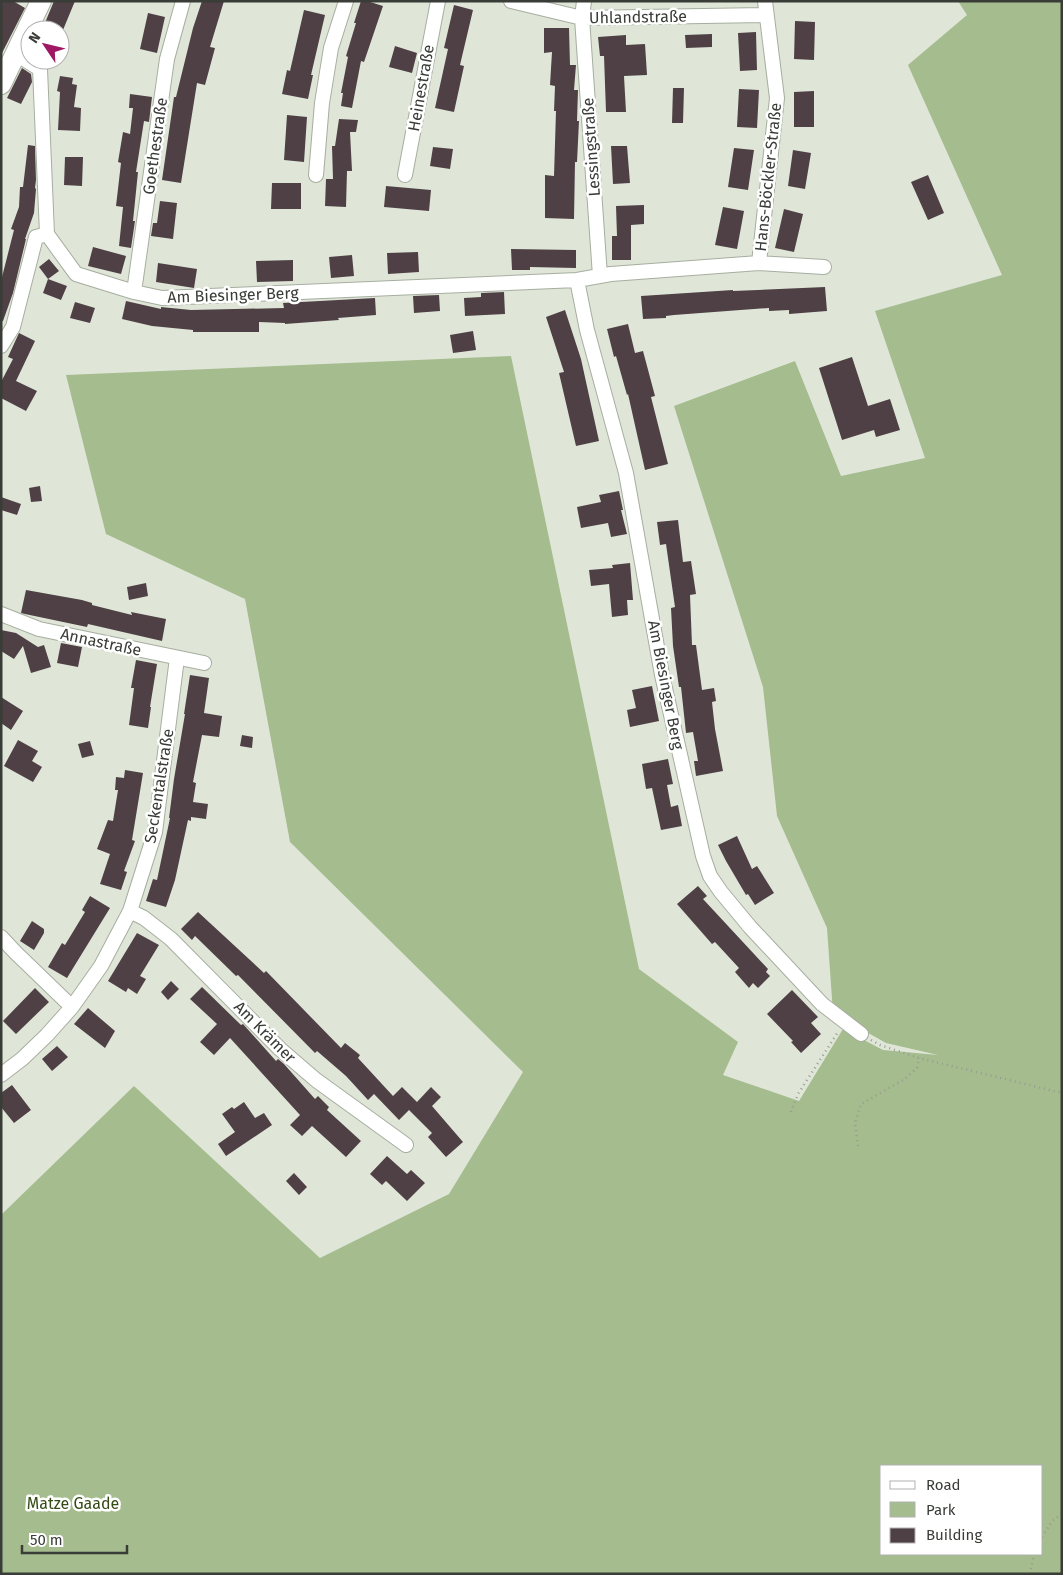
<svg xmlns="http://www.w3.org/2000/svg" width="1063" height="1575" viewBox="0 0 1063 1575" font-family="'Fira Sans',sans-serif">
<style>
.green{fill:#a5bc8e;fill-rule:evenodd}
.building{fill:#4f4046}
.lines{fill:none;stroke-linecap:round;stroke-linejoin:round}
.street-casing{stroke:#a6aea0;stroke-width:16}
.secondary-casing{stroke:#a6aea0;stroke-width:22}
.path{stroke:#969c92;stroke-width:2.5;stroke-dasharray:1 4;stroke-linecap:butt}
.street{stroke:#fff;stroke-width:14}
.secondary{stroke:#fff;stroke-width:20}
.labels{text-anchor:middle;dominant-baseline:central;stroke-width:5;stroke-linejoin:round;paint-order:stroke}
.street-label{font-size:16px;fill:#393c37;stroke:#fff}
.park-label{font-size:16px;fill:#334b15;stroke:#fff}
</style>
<rect width="100%" height="100%" fill="#dfe6d8"/>
<path class="green" d="M958,1H1062V1574H1V1215L134,1086L320,1258L449,1194L523,1072L290,842L245,599L106,534L66,375L511,356L639,969L738,1042L723,1075L799,1101L843,1029L883,1050L938,1055L886,1043L833,1013L827,928L777,816L763,687L674,406L795,361L841,476L925,458L875,311L1002,275L908,65L967,15ZM882,1466H1042V1554H882Z"/>
<path class="building" d="M1,1H13L25,8L1,55Z
M54,1H75L63,30H42Z
M202,1H224L210,47L215,48L205,85L197,83L181,183L162,180L174,97H176L193,28Z
M361,1H367L383,6L364,62L361,61L352,108L341,106L343,93H341L348,57L346,56L356,23H354Z
M454,5L473,10L460,65L464,66L454,112L435,108L448,49L444,48Z
M304,10L325,15L311,75H313L308,99L282,94L287,70L290,71Z
M148,13L165,17L157,53L140,49Z
M795,21L815,22L814,60L794,59Z
M544,28H569L570,65H576L574,90H578L577,121H579L577,162H575L574,219L545,218V175L554,176L556,111H554L555,86L550,85L552,52L544,53Z
M756,32L757,70L740,71L738,33Z
M712,34V47L686,48L685,35Z
M626,35V45L645,44L647,75L624,76L626,112H606L604,56H600L598,37Z
M395,46L417,53L412,73L389,67Z
M22,68L31,74L32,82L21,104L7,98Z
M60,76L73,78L72,84L77,85L74,107L81,108L80,131L58,130L60,92L57,91Z
M673,88H684L683,123H672Z
M739,89L759,90L757,128L737,127Z
M814,91V127H794V92Z
M130,94L152,97L149,122L144,121L136,172H138L133,221H135L131,248L119,246L123,207L116,206L121,163L118,162L123,132L130,134L133,108H129Z
M287,115L307,117L304,162L284,160Z
M339,119L358,120L356,132H350L352,171H347L346,207L325,206L326,179H333L332,146H335Z
M28,145L35,146L36,180L35,188L36,189L34,213L25,239H26L13,293L3,321H1V281L14,230L11,229L19,207L20,187H23Z
M611,146H627L630,183L613,184Z
M433,147L453,149L450,169L430,166Z
M734,148L754,150L748,190L728,187Z
M793,150L811,153L805,189L788,186Z
M65,157H83L82,186L64,185Z
M928,175L944,213L928,220L911,182Z
M272,183H301V209H271Z
M386,186L431,190L429,211L384,207Z
M160,201L177,203L173,239L151,236L153,223H157Z
M644,205V224L631,225V260H612V236H617L616,206Z
M723,207L744,211L737,249L715,245Z
M784,209L803,214L794,252L775,248Z
M93,247L126,256L121,274L88,266Z
M511,249L576,250V268L530,267V270H512Z
M418,252L419,272L388,274L387,253Z
M352,255L354,276L331,278L329,257Z
M49,259L59,271L48,279L39,267Z
M293,260V281L257,282L256,261Z
M158,263L197,269L194,288L156,282Z
M48,279L67,286L61,300L43,293Z
M825,287L827,311L789,314V310L769,311V308L674,315L666,316V318L643,319L641,296L733,290V291Z
M504,292L505,314L465,316L464,298L481,297V293Z
M439,295L440,311L414,313L413,296Z
M375,298L376,315L338,318L339,320L285,324V323L259,322V332H193V330L152,326L122,319L126,301L161,309V307L191,310L284,308L283,303Z
M75,302L95,308L90,323L70,318Z
M565,310L581,359L599,441L576,446L559,373L564,372L546,317Z
M628,324L635,353L643,351L655,396L651,397L668,464L645,470L628,394L627,395L616,356L614,357L607,329Z
M473,331L476,350L453,353L450,335Z
M19,333L35,341L16,381L37,391L26,411L1,398V382L13,359L8,357Z
M852,357L868,406L890,399L900,430L876,437L874,430L842,440L819,368Z
M40,486L42,501L31,502L29,488Z
M619,491L623,510H621L627,534L611,537L608,523L581,528L577,507L601,502L599,495Z
M1,497L21,504L17,515L1,510Z
M678,520L683,562L691,561L696,594L690,595L692,645H696L702,690L714,688L716,701L712,702L715,729L723,771L696,776L694,761H698L693,732L686,733L681,687H679L673,646L671,608L675,607L666,544L660,545L657,522Z
M630,563L633,600H627L628,615L612,617L609,584L591,586L589,570L613,568L612,565Z
M146,583L148,596L129,600L127,587Z
M26,590L82,600L92,603V605L132,615L131,612L166,619L162,641L88,624L87,627L25,614L21,613Z
M1,630L16,633L38,647L44,645L51,667L31,673L23,646L14,659L1,651Z
M61,643L82,647L78,667L57,663Z
M136,660L157,664L150,707H151L148,728L129,725L134,688H131Z
M190,675L209,678L204,713L222,716L219,737L202,735L193,782L196,783L193,802L208,804L206,819L191,817V821L188,820L175,880L166,907L146,901L153,879L157,880L170,818H169L174,779L185,714H184Z
M652,686L659,721L630,727L627,710L636,708L632,690Z
M1,697L23,711L11,730L1,723Z
M242,735L253,737L252,748L240,746Z
M18,740L38,751L32,761L42,767L33,782L4,766Z
M90,741L94,755L82,758L78,744Z
M668,759L673,784L667,785L671,807L678,805L682,826L661,830L652,788L646,789L642,764Z
M125,770L143,773L132,840L135,841L124,871L127,872L121,890L100,884L110,854L97,849L108,820L113,821L118,790H115L116,777L124,778Z
M737,836L752,869L757,866L774,893L755,905L748,894L746,895L726,861L718,845Z
M698,886L707,896L703,899L768,969L766,972L770,976L758,988L753,983L749,988L735,972L739,968L715,942L712,944L677,904Z
M90,896L110,908L67,978L48,967L62,943L65,945L85,912L82,910Z
M198,912L264,973L266,971L341,1048L345,1043L360,1055L358,1058L393,1096L402,1087L417,1102L431,1087L441,1097L432,1106L463,1142L446,1157L428,1137L432,1133L409,1110L399,1120L374,1094L368,1100L346,1076L317,1051L315,1053L238,975L236,976L195,936L192,940L181,929Z
M32,921L44,929V933L34,950L20,941Z
M137,933L159,945L140,976L146,979L137,994L128,988L126,992L108,981Z
M171,981L179,989L168,1000L161,992Z
M202,987L241,1025L243,1024L276,1061L278,1059L284,1064L315,1099L318,1096L329,1107L327,1110L361,1141L346,1157L312,1126L302,1136L290,1125L300,1115L230,1038L214,1055L200,1042L217,1024L190,999Z
M35,988L49,1002L16,1034L3,1021Z
M792,990L818,1017L811,1023L821,1034L801,1053L791,1042L793,1041L767,1014Z
M88,1008L115,1031L105,1048L74,1024Z
M57,1046L68,1057L52,1071L42,1059Z
M12,1085L31,1110L14,1123L1,1107V1093Z
M244,1102L255,1118L264,1113L272,1125L226,1156L218,1144L235,1132L222,1114L232,1107L234,1109Z
M387,1156L407,1174L411,1170L425,1183L407,1201L386,1181L382,1185L370,1174Z
M294,1173L307,1187L299,1195L286,1181Z"/>
<g class="lines">
<defs>
<path id="street" d="M511,1L582,18L766,15
M584,1L582,18L600,276
M16,54L40,69L47,234L76,274L134,292L162,298L577,280L611,274L759,263L777,98L765,1
M316,175L322,103L331,48L346,1
M405,175L438,1
M759,263L824,267
M577,280L587,330L626,473L662,675L703,856L710,876L721,892L750,927L822,1004L861,1034
M134,292L167,59L183,1
M1,346L13,327L36,237L47,234
M1,614L39,629L204,663
M130,911L144,918L171,939L280,1049L316,1080L406,1145
M1,937L16,953L72,1007
M1,1075L22,1059L47,1035L72,1007L101,966L130,911L155,832L177,658"/>
<path id="secondary" d="M1,84L41,1"/>
</defs>
<use href="#street" class="street-casing"/>
<use href="#secondary" class="secondary-casing"/>
<path class="path" d="M871,1040L880,1045L919,1058L1062,1093
M791,1112L798,1094L838,1032
M858,1146L855,1123L861,1104L905,1079L917,1068L919,1058
M1042,1537L1052,1521L1062,1514
M1030,1574L1034,1554"/>
<use href="#street" class="street"/>
<use href="#secondary" class="secondary"/>
</g>
<g class="labels">
<g class="street-label">
<text transform="translate(638 17) rotate(-1)">Uhlandstraße</text>
<text transform="translate(421 88) rotate(-80)">Heinestraße</text>
<text transform="translate(155 146) rotate(-82)">Goethestraße</text>
<text transform="translate(591 147) rotate(-94)">Lessingstraße</text>
<text transform="translate(768 177) rotate(-84)">Hans-Böckler-Straße</text>
<text transform="translate(233 295) rotate(-2)">Am Biesinger Berg</text>
<text transform="translate(101 642) rotate(12)">Annastraße</text>
<text transform="translate(666 685) rotate(79)">Am Biesinger Berg</text>
<text transform="translate(159 786) rotate(-81)">Seckentalstraße</text>
<text transform="translate(265 1032) rotate(45)">Am Krämer</text>
</g>
<g class="park-label">
<text x="73" y="1503">Matze Gaade</text>
</g>
</g>
<rect width="1063" height="1575" fill="none" stroke="#393c37" stroke-width="5"/>
<rect x="880" y="1465" width="162" height="90" fill="#ffffff" stroke="#b0b1af"/>
<rect x="890" y="1481" width="25" height="8" fill="#ffffff" stroke="#b0b1af"/>
<text x="926" y="1490" font-size="15" fill="#393c37">Road</text>
<rect x="890" y="1502" width="25" height="15" fill="#a5bc8e" stroke="#b0b1af"/>
<text x="926" y="1515" font-size="15" fill="#393c37">Park</text>
<rect x="890" y="1528" width="25" height="15" fill="#4f4046" stroke="#b0b1af"/>
<text x="926" y="1540" font-size="15" fill="#393c37">Building</text>
<g transform="translate(45 45) rotate(305)"><circle r="24" fill="#ffffff" stroke="#b0b1af"/>
<path d="M0-4L9 19L0 12L-9 19Z" fill="#a01763"/>
<text y="-8" font-size="14" font-weight="bold" text-anchor="middle" fill="#393c37">N</text>
</g>
<path d="M22 1545v8h105v-8" fill="none" stroke="#393c37" stroke-width="2.5"/>
<text x="30" y="1545" font-size="15" fill="#393c37" stroke="#ffffff" stroke-width="4" paint-order="stroke">50 m</text>
</svg>
